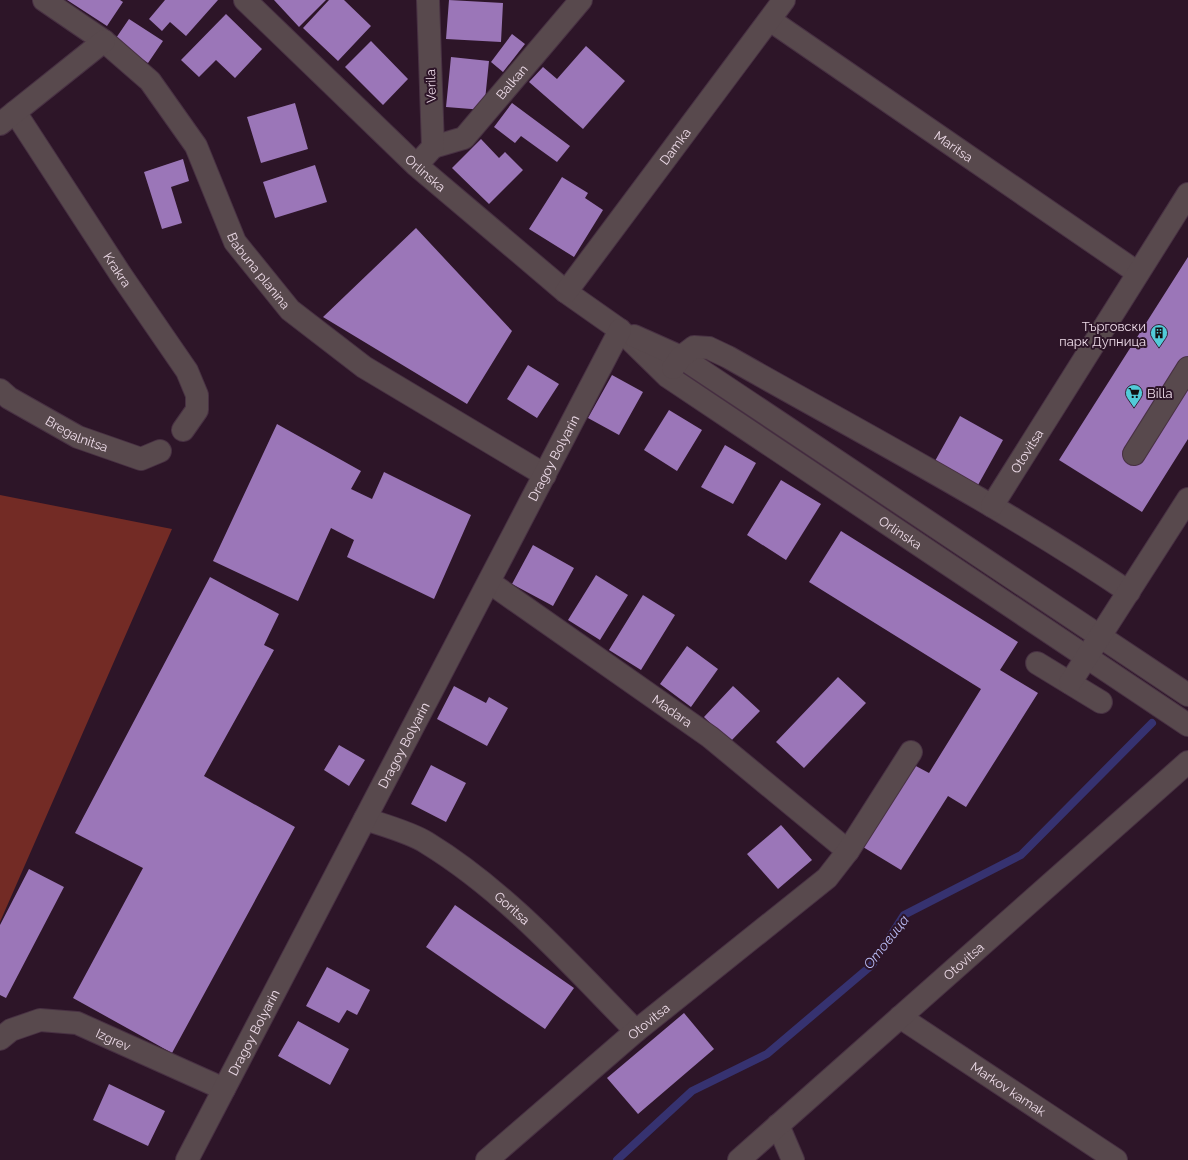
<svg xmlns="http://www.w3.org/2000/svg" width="1188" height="1160" viewBox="0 0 1188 1160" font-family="Raleway,sans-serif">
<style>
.green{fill:#732b25}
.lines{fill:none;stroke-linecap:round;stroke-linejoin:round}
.stream{stroke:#363270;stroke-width:8}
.building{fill:#9b76b8}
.minor-casing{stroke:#483143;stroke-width:24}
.minor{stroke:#58494d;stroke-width:22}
.labels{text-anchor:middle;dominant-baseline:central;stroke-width:4;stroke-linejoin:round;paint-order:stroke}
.street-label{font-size:13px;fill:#eddbe8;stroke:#2d1528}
.poi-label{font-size:13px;fill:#eddbe8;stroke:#2d1528;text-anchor:end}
.water-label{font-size:14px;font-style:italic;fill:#b8baf3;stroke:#2d1528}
</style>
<rect width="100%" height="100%" fill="#2d1528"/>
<path class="green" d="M0,495L172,529L0,922Z"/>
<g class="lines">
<path class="stream" d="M617,1160L692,1091L767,1054L872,965L904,915L1021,855L1152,723"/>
</g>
<path class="building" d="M67,0H120L123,2L107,26Z
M165,0H218L186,36L170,22L162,31L149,19Z
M274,0H326L299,27Z
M329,0H344L371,26L338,61L303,28Z
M449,0L503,3L501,42L446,39Z
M226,14L262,49L235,78L216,60L199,77L181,60Z
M129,19L163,41L148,63L114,41Z
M512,34L525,44L503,72L491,62Z
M371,41L408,79L383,105L345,67Z
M586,46L625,81L583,129L529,82L543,67L557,79Z
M451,57L489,61L484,110L446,107Z
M295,103L308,149L261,163L247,117Z
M512,103L570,146L557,162L521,136L515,143L494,127Z
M481,139L499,158L505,152L523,170L489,204L452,168Z
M183,159L189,181L171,187L182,223L162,229L144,172Z
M315,165L327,202L275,218L263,182Z
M562,177L588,193L585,198L603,210L574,257L529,229Z
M416,228L512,331L467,404L323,317Z
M1188,257V439L1142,512L1059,460Z
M528,365L559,384L537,418L507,399Z
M612,375L643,392L619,435L588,418Z
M669,410L702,430L677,471L644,450Z
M960,416L1003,440L978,485L935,461Z
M277,424L361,471L351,489L372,499L384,472L471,515L434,599L347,557L354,540L331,528L298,601L213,561Z
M725,445L756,463L733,504L701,487Z
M781,480L821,504L786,560L747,535Z
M841,531L1018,642L1000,670L1038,693L966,807L948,796L901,870L863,847L914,765L929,773L981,689L809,582Z
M533,545L574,568L553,606L512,584Z
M596,575L628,595L600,640L568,620Z
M210,577L279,614L264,645L274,650L204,776L295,827L172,1053L73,998L143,868L75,833Z
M643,595L675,615L641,670L609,650Z
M687,646L718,669L691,707L660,684Z
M838,677L866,703L804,768L776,742Z
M454,686L486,703L489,697L508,708L487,746L437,719Z
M733,686L760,711L730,742L704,717Z
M339,745L365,760L349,786L324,770Z
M431,765L466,783L446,822L411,804Z
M781,825L812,860L778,889L747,854Z
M29,869L64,887L6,998L0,995V925Z
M455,905L574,988L545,1029L426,947Z
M327,967L370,990L357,1015L347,1010L339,1023L306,1006Z
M684,1013L714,1049L638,1114L607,1078Z
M298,1021L349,1049L330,1085L278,1056Z
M109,1084L165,1111L148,1146L93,1120Z"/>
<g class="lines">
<defs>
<g id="minor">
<path id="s1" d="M44,0L104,41L150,81L196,146L235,242L290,310L364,367L545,475"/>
<path id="s2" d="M245,0L416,165L566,292L620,330L667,376L1188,725"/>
<path id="s3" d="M770,20L1138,273"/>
<path id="s4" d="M15,112L121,275L187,371L197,395V410L183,430"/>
<path d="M0,124L104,41"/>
<path id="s5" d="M433,147L464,138L581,0"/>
<path d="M424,157L433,147L428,0"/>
<path id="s6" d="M566,292L784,0"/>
<path d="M634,336L681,357L1188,695"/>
<path d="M673,368L681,357L694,347L709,348L728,357C862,433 1000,505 1129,592"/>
<path id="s7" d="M0,390L9,398L78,437L141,459L160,451"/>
<path d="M1134,454L1188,368"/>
<path id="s8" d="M992,506L1188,194"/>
<path id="s9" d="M489,582L710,737L848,851"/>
<path d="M1037,663L1101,702"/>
<path d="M1070,683L1188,499"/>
<path id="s10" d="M365,819C383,825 412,833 427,843C507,892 571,965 636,1031"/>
<path id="s11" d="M900,1017L1116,1160"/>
<path id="s12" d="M0,1039L11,1030L40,1020L77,1023L224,1089"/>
<path d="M778,1125L793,1160"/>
<path id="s13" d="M187,1160L620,330"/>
<path id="s14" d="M487,1160L636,1031L827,878L848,851L911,752"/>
<path id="s15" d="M739,1160L1188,762"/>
</g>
</defs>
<use href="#minor" class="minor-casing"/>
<use href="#minor" class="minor"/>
</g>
<defs>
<symbol id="building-pin" viewBox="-11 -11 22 30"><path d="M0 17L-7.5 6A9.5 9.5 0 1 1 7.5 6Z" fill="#52cbd8" stroke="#2d1528"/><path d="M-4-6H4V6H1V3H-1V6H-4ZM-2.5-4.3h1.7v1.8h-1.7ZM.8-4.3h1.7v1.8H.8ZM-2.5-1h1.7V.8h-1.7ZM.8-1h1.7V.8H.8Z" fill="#111"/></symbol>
<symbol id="supermarket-pin" viewBox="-11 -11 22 30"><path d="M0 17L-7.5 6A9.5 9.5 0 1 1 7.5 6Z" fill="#52cbd8" stroke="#2d1528"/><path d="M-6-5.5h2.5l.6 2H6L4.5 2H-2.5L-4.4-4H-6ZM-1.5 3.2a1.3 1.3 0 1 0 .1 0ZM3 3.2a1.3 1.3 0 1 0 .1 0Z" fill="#111"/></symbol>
</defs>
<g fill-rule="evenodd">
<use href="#building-pin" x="1149" y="323" width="20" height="27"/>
<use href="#supermarket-pin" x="1124" y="383" width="20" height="27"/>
</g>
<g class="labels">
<g class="street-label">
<text stroke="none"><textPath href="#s5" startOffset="106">Balkan</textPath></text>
<text transform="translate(431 86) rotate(-92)">Verila</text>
<text stroke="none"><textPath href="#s6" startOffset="182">Damka</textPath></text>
<text stroke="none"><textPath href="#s3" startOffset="223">Maritsa</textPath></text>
<text stroke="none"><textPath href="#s2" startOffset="250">Orlinska</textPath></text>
<text stroke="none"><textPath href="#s4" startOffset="188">Krakra</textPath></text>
<text stroke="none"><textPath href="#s1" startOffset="354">Babuna planina</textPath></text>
<text stroke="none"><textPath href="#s7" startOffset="89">Bregalnitsa</textPath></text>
<text stroke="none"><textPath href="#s8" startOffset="65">Otovitsa</textPath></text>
<text stroke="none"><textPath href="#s13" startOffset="792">Dragoy Bolyarin</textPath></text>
<text stroke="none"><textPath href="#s2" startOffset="847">Orlinska</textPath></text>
<text stroke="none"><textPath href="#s9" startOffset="224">Madara</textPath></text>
<text stroke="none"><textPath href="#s13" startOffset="468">Dragoy Bolyarin</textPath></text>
<text stroke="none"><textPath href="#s10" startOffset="174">Goritsa</textPath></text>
<text stroke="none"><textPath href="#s15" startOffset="300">Otovitsa</textPath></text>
<text stroke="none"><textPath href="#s14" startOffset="213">Otovitsa</textPath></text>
<text stroke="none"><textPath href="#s13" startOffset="144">Dragoy Bolyarin</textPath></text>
<text stroke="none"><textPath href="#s12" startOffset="122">Izgrev</textPath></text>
<text stroke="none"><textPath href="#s11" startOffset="130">Markov kamak</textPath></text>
</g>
<g class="poi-label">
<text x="1146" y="326">Търговски<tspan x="1146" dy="15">парк Дупница</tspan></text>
<text x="1147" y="393" text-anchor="start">Billa</text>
</g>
<g class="water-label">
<text transform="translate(886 942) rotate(-52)">Отовица</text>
</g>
</g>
</svg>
